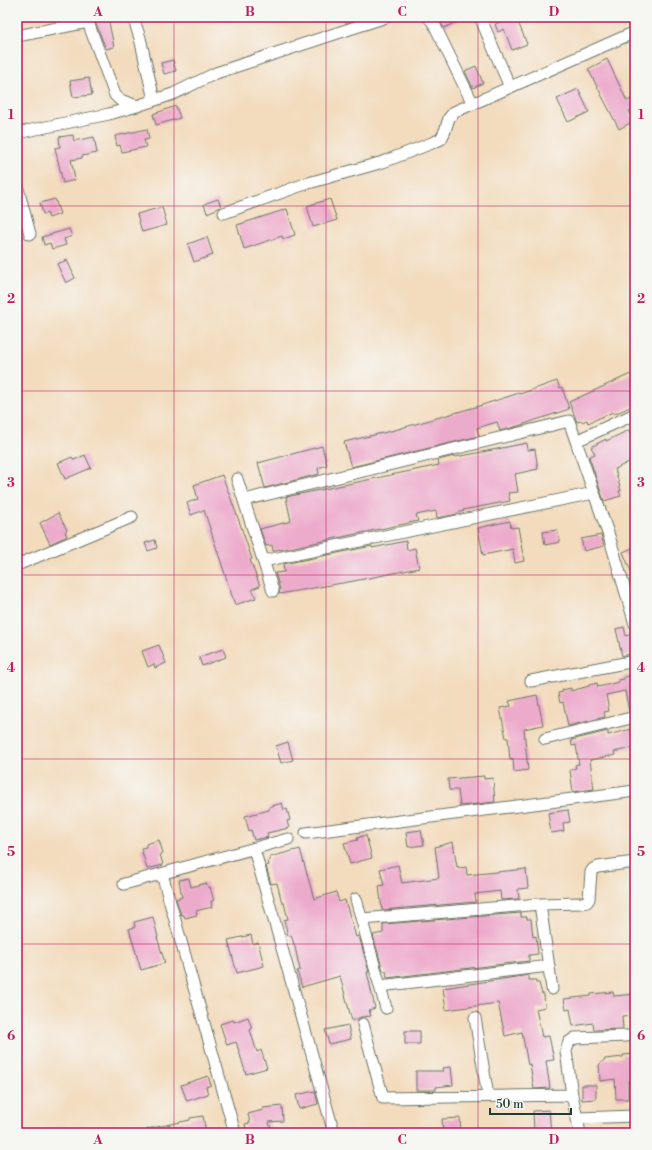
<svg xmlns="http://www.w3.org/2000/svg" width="652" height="1150" viewBox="0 0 652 1150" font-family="'Libre Bodoni',serif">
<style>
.building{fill:#edabcc}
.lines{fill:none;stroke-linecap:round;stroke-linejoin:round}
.minor-casing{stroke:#697464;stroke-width:13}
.minor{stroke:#fff;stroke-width:11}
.grid{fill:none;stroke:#c2185b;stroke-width:1;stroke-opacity:0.55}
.neatline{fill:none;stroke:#c2185b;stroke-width:1.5}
.grid-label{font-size:13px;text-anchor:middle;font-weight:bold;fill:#c2185b}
</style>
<rect width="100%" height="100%" fill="#f6f6f2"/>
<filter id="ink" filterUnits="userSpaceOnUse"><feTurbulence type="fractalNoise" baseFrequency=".025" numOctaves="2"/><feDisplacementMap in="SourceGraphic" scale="8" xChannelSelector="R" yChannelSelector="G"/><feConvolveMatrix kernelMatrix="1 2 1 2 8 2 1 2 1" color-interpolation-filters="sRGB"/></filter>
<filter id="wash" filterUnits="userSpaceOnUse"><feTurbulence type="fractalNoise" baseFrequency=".012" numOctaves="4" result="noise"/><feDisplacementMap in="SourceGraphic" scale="16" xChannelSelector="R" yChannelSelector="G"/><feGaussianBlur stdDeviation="0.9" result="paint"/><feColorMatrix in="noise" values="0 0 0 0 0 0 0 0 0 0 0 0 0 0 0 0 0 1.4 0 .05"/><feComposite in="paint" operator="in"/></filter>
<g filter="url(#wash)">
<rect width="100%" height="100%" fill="#f3dbbd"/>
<g id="blocks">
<path class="building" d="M102,17H108L114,47L106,49L94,19Z
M438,17H467L444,28Z
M498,17H516L527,44L512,50L504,29L498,32L495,24L500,22Z
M607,59L627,101L635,97V108L629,111L634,121L619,129L588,69Z
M173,60L176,71L164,74L161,63Z
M476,66L483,83L473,88L465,71Z
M89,78L92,95L73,97L70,81Z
M578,89L589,112L568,122L557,99Z
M176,106L180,118L156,125L153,114Z
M147,129L149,139L144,140L146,147L122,152L120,145L117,146L115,136Z
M73,135L74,141L94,137L97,153L82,156V158L71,160L75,180L63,183L55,148L60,147L59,137Z
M55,199L60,214L49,218L47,213L43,214L40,203Z
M218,199L221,207L207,213L204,204Z
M330,199L337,220L313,227L307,206Z
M162,207L167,225L142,232L137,214Z
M287,209L295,235L283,239L282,236L244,249L237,225Z
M69,229L72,236L64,239L66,245L52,249L50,243L44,245L42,237Z
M207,237L213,255L194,262L188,244Z
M67,260L75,278L66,283L57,264Z
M635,372V405L614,414L613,412L588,423L587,420L582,422L581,421L577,422L569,402Z
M557,381L560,388L562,387L569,409L518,426L500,431L497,422L477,428L479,436L351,467L344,442L391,431L479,406L519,393L520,394Z
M629,430L631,435L635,433V459L615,469L621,491H619L621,496L604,501L589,457L595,454L591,447L606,439V441Z
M527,443L528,450L535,449L538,469L515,474L518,492L508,493L510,501L463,510L464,511L457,513V514L437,518L436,511L416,515L418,521L280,550V549L273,551L272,545L266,546L260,529L291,521L286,497L439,465L438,460L454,456L455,457L472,454Z
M322,446L327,465L318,468L319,474L265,488L258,463Z
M85,455L91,468L65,479L58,463L72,457L74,460Z
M222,475L238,518L252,559L250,560L260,586L252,589L256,598L235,605L204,510L191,515L187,503L198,499L194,485Z
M58,513L67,530L65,532L67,536L50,544L40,523Z
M510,521L511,528L518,527L524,561L515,563L513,549L483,555L478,528Z
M557,530L560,542L545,545L543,532Z
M601,535L604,546L584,551L581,539Z
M155,540L157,548L148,551L145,543Z
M406,541L407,550L415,548L419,568L354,581L279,594L280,589L275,573L284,572L283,564L372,546V548Z
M635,547V581L623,552Z
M624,627L626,636L631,634L634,653L622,656L616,629Z
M159,645L166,663L155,668L154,664L148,667L142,651Z
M223,649L226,657L202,666L199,657Z
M632,675L633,679L635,678V710L629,711L625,691L606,695L609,711L604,712L605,717L568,726L563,702L560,703L558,693L563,692L562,690L571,688V691L589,686V685L597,683L598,687L619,682V680L624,679V677Z
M537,695L543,725L524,729L528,770L514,772L513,759L510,760L508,738H506L500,708L511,706L509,701Z
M635,728V747L614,752L615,755L590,760L594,789L573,792L570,770L576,768L575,765L579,764L576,745L572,746L571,740L608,731V735Z
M288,742L293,760L281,763L276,746Z
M484,776V779L493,778L495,802L460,806L458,790H449L448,779Z
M282,803L284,810L287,809L290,820L287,821L289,828L267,833L268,837L254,840L251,830L249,831L245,816L269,810V807Z
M568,810L570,822L563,823L564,831L551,833L548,813Z
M421,830L424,845L408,847L406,832Z
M366,835L372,858L350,864L344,843L358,840L357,838Z
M159,840L163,853L160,854L163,865L147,869L141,848L146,847V844Z
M453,842L457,867L458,866L459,868L466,867L467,875L526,869L528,888L518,889L519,899L501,900L500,891L475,894L476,902L382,910L379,886L384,885L380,869L398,865L402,883L439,878L435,847Z
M300,849L314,899L336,892L339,902L345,900L356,937L359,936L369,972H367L375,1008L369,1010L371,1016L361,1017L352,1021L340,976L302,987L297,971L300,970L295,947L291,935L288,936L284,920L288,919L284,903H282L277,883L271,884L266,866L269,865L268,861L270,860V857Z
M189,878L191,887L206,883L208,887H210L214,901H211L212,907L196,911L197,915L185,918L184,915H181L176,899L182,897L179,880Z
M521,913V917H527V919H531L533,937L536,936L538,954L529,955V961L387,978L386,971H383L373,935L383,933V924Z
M153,917L158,937H157L165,963L141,970L129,929L135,927L134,922Z
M251,935L253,944L258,942L264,966L237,973L228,940Z
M529,975V980H536V983H539L542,994H544L545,1007L536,1009L542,1037L549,1036L554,1060L546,1061L550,1088L534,1089L530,1064L528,1065L522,1032L505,1036L498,1003L446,1010L443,988Z
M613,992L614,996L635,994V1015L622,1016L623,1029L594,1030L593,1023L573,1026L570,1009L566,1010L564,999L591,996V994Z
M248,1017L252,1029L250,1030L257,1052L261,1050L267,1068L246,1074L236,1042L227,1045L220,1024L233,1020L234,1022Z
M348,1025L351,1039L329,1044L325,1030Z
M405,1031H420V1044H405Z
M635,1054V1081H628V1099H616L615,1079L600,1081L599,1065L605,1059L623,1057V1055Z
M451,1067L453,1085L436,1087V1090H416V1071H443L442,1068Z
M208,1076L211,1085L206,1087L208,1094L187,1101L181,1085Z
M582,1085H596V1099L582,1100Z
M315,1091L318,1104L299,1109L296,1095Z
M282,1106L283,1121L269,1122L272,1133H247L245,1124L250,1123L248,1114L263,1110V1108Z
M549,1110L551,1133H534L533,1111Z
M203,1116L206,1132L198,1133H193L192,1131L184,1133H148L147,1129L190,1120V1118Z
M460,1118L461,1133H443L442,1119Z"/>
</g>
</g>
<g filter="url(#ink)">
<use href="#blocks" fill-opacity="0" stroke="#697464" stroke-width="1"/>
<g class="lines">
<defs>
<path id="minor" d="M86,17L115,95L120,100L137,106
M133,17L140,38L154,100
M428,17L433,22L473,104
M480,17L510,87
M17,36L88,22
M17,133L109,114L137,106L173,94L216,73L386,17
M17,185L30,234
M224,213L305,184L383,162L432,143L441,139L445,131L449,118L454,112L635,32
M576,441L635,414
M237,479L273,591
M244,500L569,421L609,536L635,624
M263,561L594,493
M17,565L132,517
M531,681L635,661
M545,739L635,717
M306,833L635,791
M254,849L334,1133
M162,874L235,1133
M124,884L288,839
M356,899L386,1008
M540,904L552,989
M362,919L540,904L582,903L587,902L589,899L591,872L593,869L598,867L635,862
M380,986L549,966
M475,1018L488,1096
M363,1024L383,1098L572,1095
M578,1118L635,1116
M580,1133L572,1095L566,1051L569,1042L575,1038L627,1036"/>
</defs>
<use href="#minor" class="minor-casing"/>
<use href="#minor" class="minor"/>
</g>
</g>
<path class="grid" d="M174,17V1133M326,17V1133M478,17V1133M17,206H635M17,391H635M17,575H635M17,759H635M17,944H635"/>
<rect width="652" height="1150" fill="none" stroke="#f6f6f2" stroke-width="44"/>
<path d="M490 1108v6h81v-6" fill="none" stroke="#1f3d34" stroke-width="2"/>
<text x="496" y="1108" font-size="12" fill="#1f3d34" stroke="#f6f6f2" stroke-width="3" paint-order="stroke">50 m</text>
<rect x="22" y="22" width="608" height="1106" class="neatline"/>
<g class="grid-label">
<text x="98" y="16">A</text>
<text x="250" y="16">B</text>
<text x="402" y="16">C</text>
<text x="554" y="16">D</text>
<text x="11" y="119">1</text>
<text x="641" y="119">1</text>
<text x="11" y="303">2</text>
<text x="641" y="303">2</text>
<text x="11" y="487">3</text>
<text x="641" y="487">3</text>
<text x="11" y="672">4</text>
<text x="641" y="672">4</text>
<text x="11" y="856">5</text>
<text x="641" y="856">5</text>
<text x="11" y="1040">6</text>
<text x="641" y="1040">6</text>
<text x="98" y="1144">A</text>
<text x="250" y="1144">B</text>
<text x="402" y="1144">C</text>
<text x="554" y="1144">D</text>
</g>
</svg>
